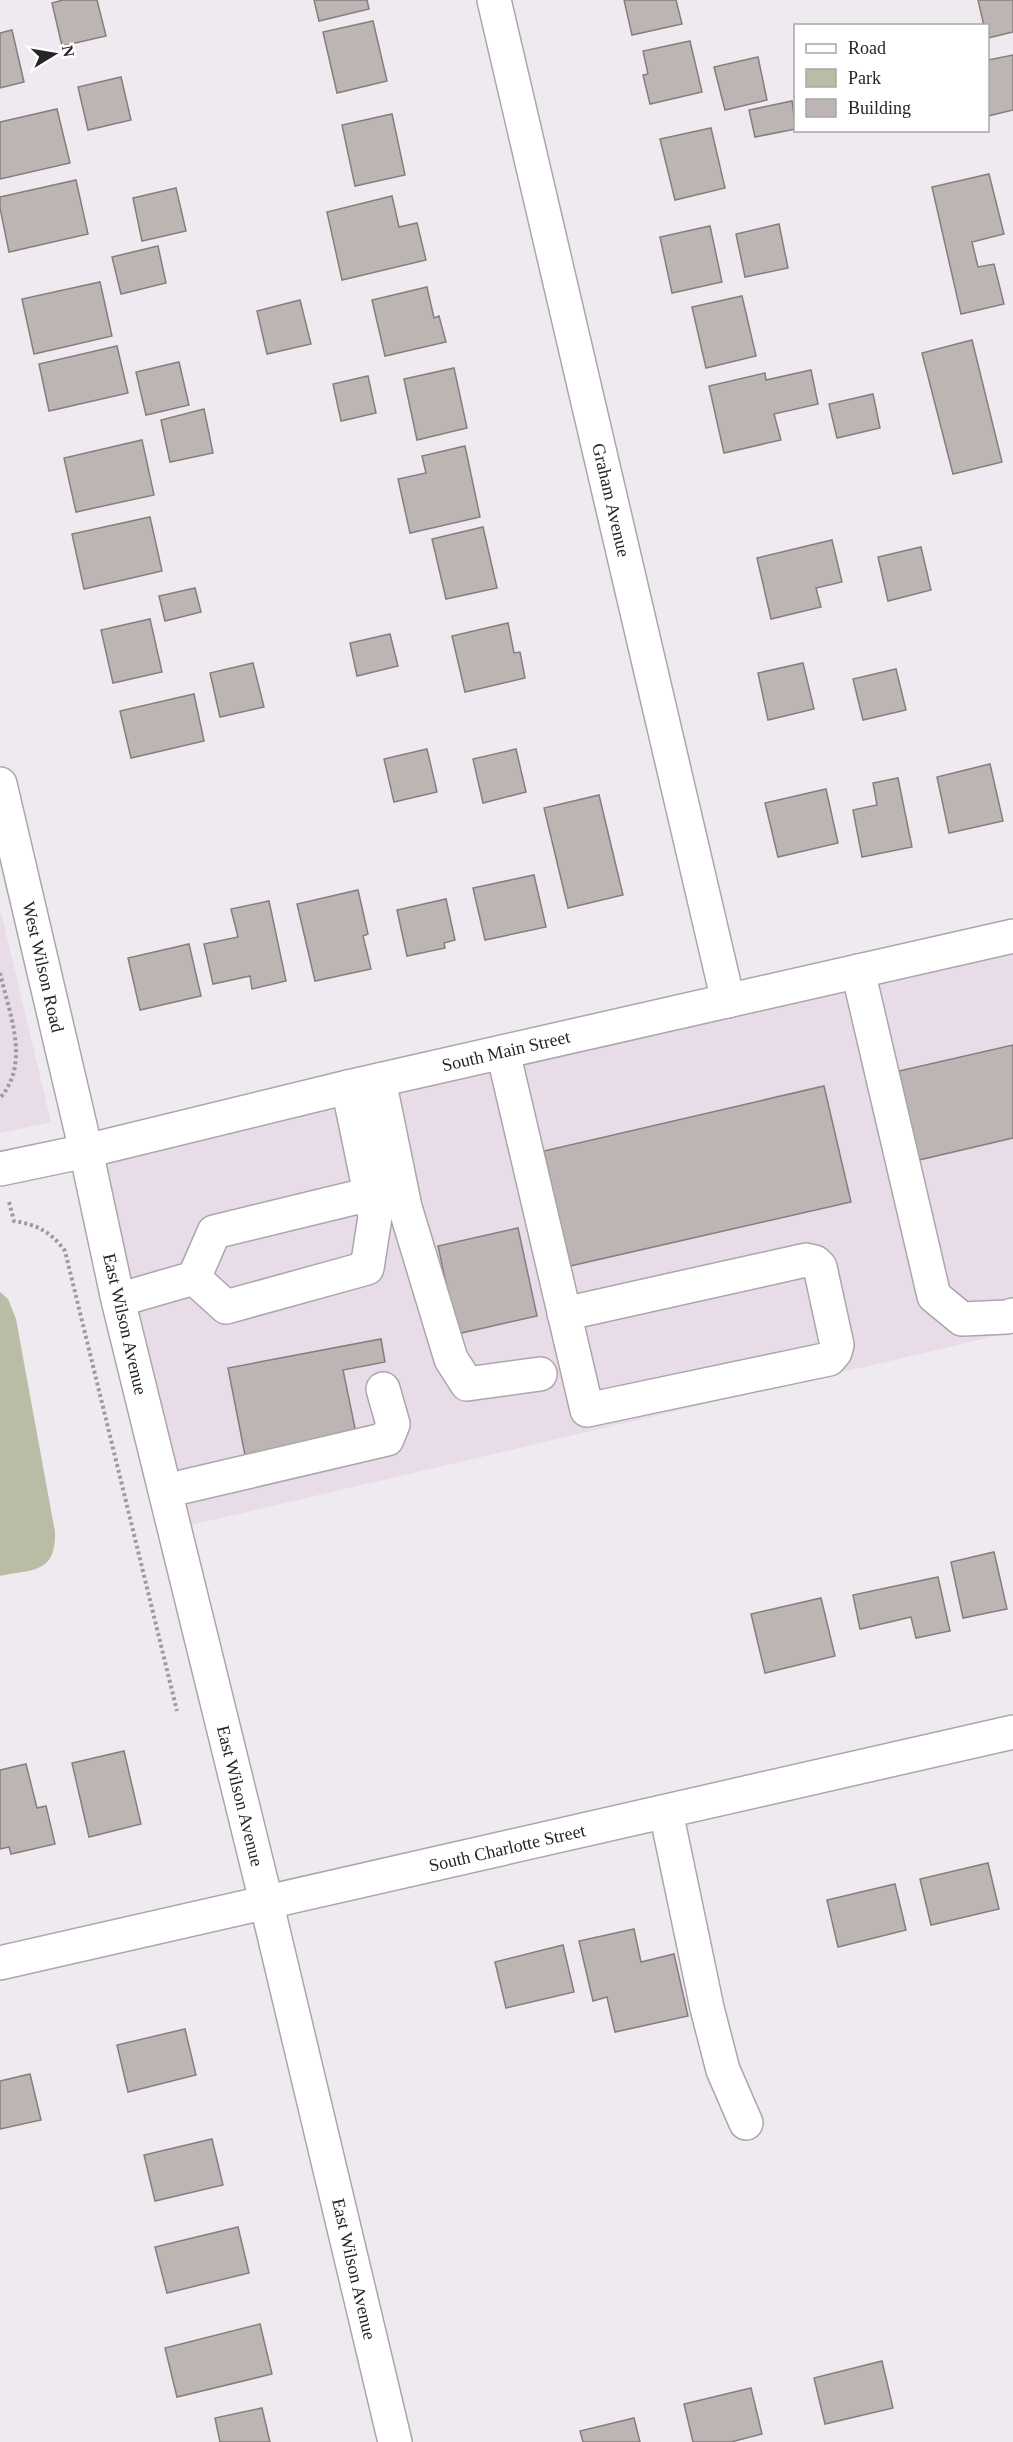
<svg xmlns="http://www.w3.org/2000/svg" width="1013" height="2442" viewBox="0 0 1013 2442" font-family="'Times New Roman',serif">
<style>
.built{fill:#e7dce8}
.green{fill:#babda5}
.building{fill:#bdb5b4;stroke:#857e7d;stroke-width:1.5}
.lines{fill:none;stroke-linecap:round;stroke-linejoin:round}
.minor-casing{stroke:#aba6ac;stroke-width:36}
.major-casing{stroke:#aba6ac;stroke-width:36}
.path{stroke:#9e9a9e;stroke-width:4;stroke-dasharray:3 3;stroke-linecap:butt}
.minor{stroke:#fff;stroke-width:33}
.major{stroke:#fff;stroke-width:33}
.labels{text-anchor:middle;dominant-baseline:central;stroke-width:4.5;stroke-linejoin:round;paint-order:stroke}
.street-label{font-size:18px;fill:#262426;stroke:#fff}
</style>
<rect width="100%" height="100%" fill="#efeaf0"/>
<path class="built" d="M0,908L51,1122L0,1133Z
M1013,949V1332L187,1526L100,1156Z"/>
<path class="green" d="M0,1292L8,1299L16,1319L55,1532C56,1574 33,1569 0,1576Z"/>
<path class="building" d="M63,0H97L106,36L62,46L52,3Z
M314,0H367L369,9L319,21Z
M624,0H676L682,24L632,35Z
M978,0H1013V32L988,38V26H984Z
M373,21L387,81L337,93L323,32Z
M12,30L24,82L0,88V33Z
M690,41L702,92L650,104L643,75L648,74L643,51Z
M1013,55V110L988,116V60Z
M758,57L767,100L725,110L714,67Z
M121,77L131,120L88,130L78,87Z
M792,101L796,129L755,137L749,110Z
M57,109L70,163L0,179V122Z
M392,114L405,175L355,186L342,125Z
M711,128L725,188L675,200L660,139Z
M989,174L1004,234L972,242L978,267L994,264L1004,304L961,314L932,187Z
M76,180L88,234L9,252L0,208V197Z
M176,188L186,231L142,241L133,198Z
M392,196L399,227L417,223L426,260L342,280L327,212Z
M779,224L788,268L745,277L736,234Z
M710,226L722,282L672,293L660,237Z
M158,246L166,283L121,294L112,257Z
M100,282L112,336L34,354L22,299Z
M427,287L434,318L439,316L446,342L385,356L372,300Z
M742,296L756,356L706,368L692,307Z
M300,300L311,344L267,354L257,311Z
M972,340L1002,462L953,474L922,353Z
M117,346L128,393L49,411L39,364Z
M179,362L189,405L146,415L136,372Z
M454,368L467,428L417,440L404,379Z
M811,370L818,404L774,414L781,440L724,453L709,386L765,373L766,380Z
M368,376L376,413L341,421L333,384Z
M873,394L880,428L837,438L829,404Z
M204,409L213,453L170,462L161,420Z
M142,440L154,495L76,512L64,458Z
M465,446L480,517L410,533L398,479L426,473L422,456Z
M150,517L162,571L84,589L72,534Z
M483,527L497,588L446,599L432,539Z
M832,540L842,582L816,588L821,607L771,619L757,558Z
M921,547L931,590L888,601L878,557Z
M195,588L201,612L165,621L159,596Z
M150,619L162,672L113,683L101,630Z
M508,623L514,653L520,652L525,678L465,692L452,636Z
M390,634L398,666L357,676L350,643Z
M253,663L264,707L220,717L210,673Z
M803,663L814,709L768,720L758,673Z
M896,669L906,710L863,720L853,679Z
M194,694L204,741L131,758L120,711Z
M427,749L437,792L394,802L384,759Z
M516,749L526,792L483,803L473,759Z
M990,764L1003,821L949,833L937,777Z
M898,778L912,847L862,857L853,810L877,805L873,783Z
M826,789L838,843L778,857L765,803Z
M599,795L623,895L568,908L544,808Z
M534,875L546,927L485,940L473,888Z
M358,890L368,934L363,936L371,969L315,981L297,904Z
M446,899L455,940L444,943L445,948L407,956L397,910Z
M269,901L286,981L252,989L250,976L213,984L204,944L238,937L231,909Z
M189,944L201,996L140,1010L128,958Z
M1013,1045V1138L919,1160L899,1071Z
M824,1086L851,1202L570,1266L544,1151Z
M518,1228L537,1316L457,1334L438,1246Z
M381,1339L385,1362L343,1370L356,1433L245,1455L228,1368Z
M994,1552L1007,1609L963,1618L951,1562Z
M938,1577L950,1631L916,1638L911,1617L860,1629L853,1595Z
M821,1598L835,1656L765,1673L751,1614Z
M124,1751L141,1824L89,1837L72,1763Z
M26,1764L37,1808L46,1806L55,1844L11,1854L9,1847L0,1849V1770Z
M988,1863L999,1909L931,1925L920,1879Z
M895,1884L906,1930L838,1947L827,1900Z
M634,1929L641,1962L674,1954L688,2016L615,2032L607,1997L593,2001L579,1941Z
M563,1945L574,1992L506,2008L495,1962Z
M185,2029L196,2075L128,2092L117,2045Z
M30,2074L41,2120L0,2129V2081Z
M212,2139L223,2185L155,2201L144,2155Z
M238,2227L249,2273L167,2293L155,2247Z
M260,2324L272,2374L177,2397L165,2348Z
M882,2361L893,2408L825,2424L814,2378Z
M751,2388L762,2434L731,2442H693L684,2404Z
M262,2408L270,2442H220L215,2418Z
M634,2418L640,2442H583L580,2431Z"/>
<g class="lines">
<defs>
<path id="minor" d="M494,0L728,1001
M0,784L86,1151L118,1300L266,1901L395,2442
M858,971L934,1296L962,1319L1007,1317L1013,1315
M503,1052L587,1410L829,1359L835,1352L837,1345L820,1267L815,1262L806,1260L564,1314
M379,1080L405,1207L451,1359L467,1384L540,1374
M194,1278L226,1307L367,1268L375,1217L348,1087
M118,1300L194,1278L214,1232L370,1194
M165,1491L387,1439L393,1424L383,1389
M666,1812L707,2008L723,2070L746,2123
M0,1963L1013,1732"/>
<path id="major" d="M0,1169L86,1151L348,1087L1013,936"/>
</defs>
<use href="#minor" class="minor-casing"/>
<use href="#major" class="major-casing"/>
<path class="path" d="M0,973C9,1013 31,1063 0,1098
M9,1202L14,1221C38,1225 51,1232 65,1251L177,1711"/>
<use href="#minor" class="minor"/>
<use href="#major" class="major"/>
</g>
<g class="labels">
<g class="street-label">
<text transform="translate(611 500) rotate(77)">Graham Avenue</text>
<text transform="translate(43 967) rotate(77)">West Wilson Road</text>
<text transform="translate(506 1051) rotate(-13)">South Main Street</text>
<text transform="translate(125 1324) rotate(77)">East Wilson Avenue</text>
<text transform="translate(240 1796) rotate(76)">East Wilson Avenue</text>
<text transform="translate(507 1848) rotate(-13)">South Charlotte Street</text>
<text transform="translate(354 2269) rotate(77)">East Wilson Avenue</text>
</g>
</g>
<rect x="794" y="24" width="195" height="108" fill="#ffffff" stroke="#a8a7a8" stroke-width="1.5"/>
<rect x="806" y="44" width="30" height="9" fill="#ffffff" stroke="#a8a7a8" stroke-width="1.5"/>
<text x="848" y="54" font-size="18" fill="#262426">Road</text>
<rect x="806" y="69" width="30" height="18" fill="#babda5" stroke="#a8a7a8" stroke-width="1.5"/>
<text x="848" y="84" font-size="18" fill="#262426">Park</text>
<rect x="806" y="99" width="30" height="18" fill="#bdb5b4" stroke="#a8a7a8" stroke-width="1.5"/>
<text x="848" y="114" font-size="18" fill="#262426">Building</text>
<g transform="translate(54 54) rotate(79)" stroke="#ffffff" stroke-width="4.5" paint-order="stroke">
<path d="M0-4.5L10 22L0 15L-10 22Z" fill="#262426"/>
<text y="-9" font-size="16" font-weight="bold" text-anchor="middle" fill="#262426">N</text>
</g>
</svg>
